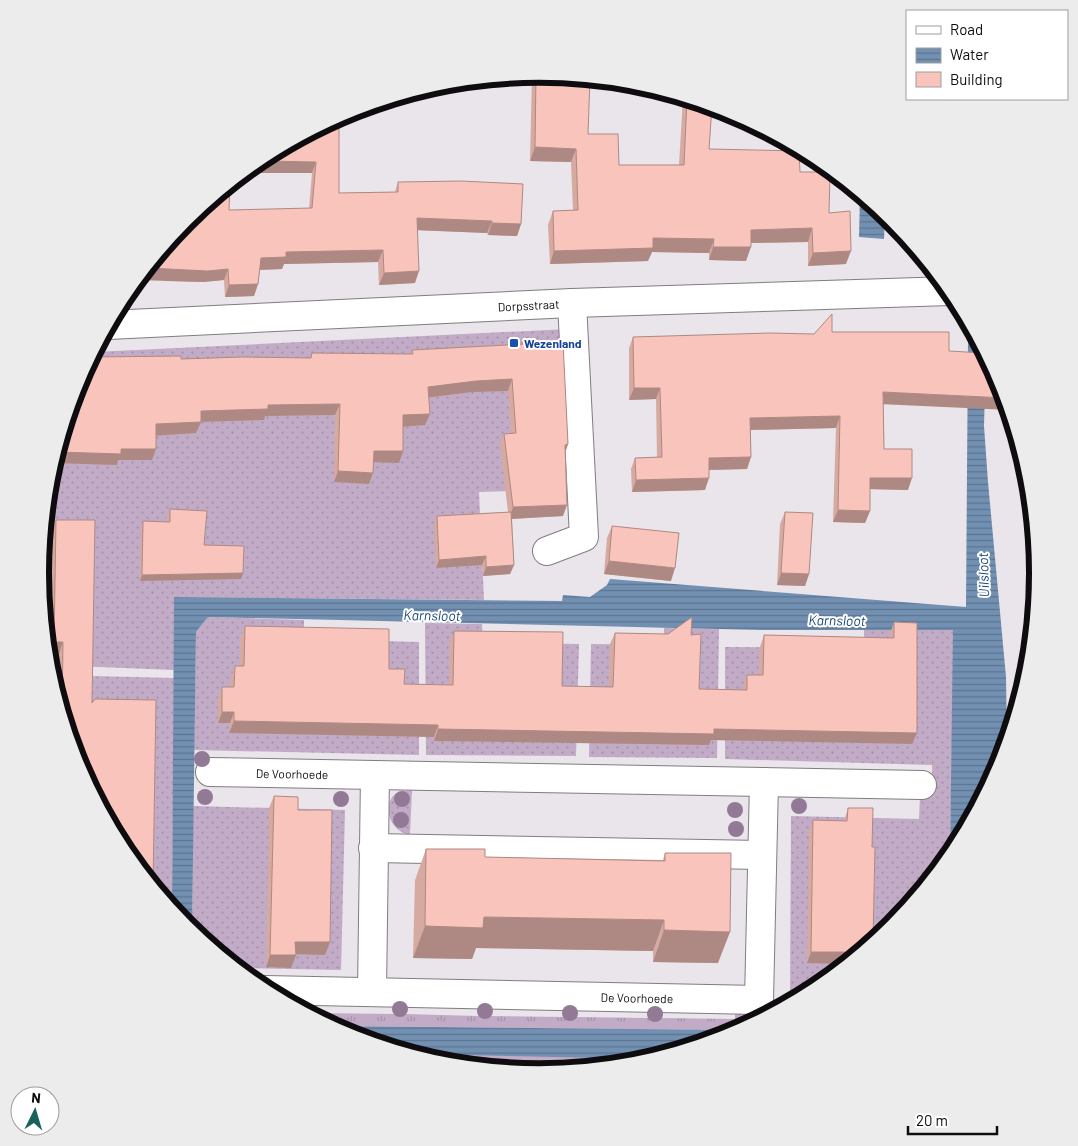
<svg xmlns="http://www.w3.org/2000/svg" width="1078" height="1146" viewBox="0 0 1078 1146" font-family="Barlow,sans-serif">
<style>
.grass{fill:url(#grass-tufts)}
.garden{fill:url(#garden-dots)}
.pitch{fill:#c2abc6}
.water{fill:url(#water-rules)}
.lines{fill:none;stroke-linecap:round;stroke-linejoin:round}
.minor-casing{stroke:#817c82;stroke-width:30}
.minor{stroke:#fff;stroke-width:28}
.tree{fill:#927996}
.wall{fill:#d6a9a1}
.shaded-wall{fill:#ae8983}
.building{fill:#f9c4bb;stroke:#ae8983}
.transit-dot{fill:#1a4fb4;stroke:#fff;stroke-width:2}
.labels{text-anchor:middle;dominant-baseline:central;stroke-width:4;stroke-linejoin:round;paint-order:stroke}
.street-label{font-size:12px;fill:#0e0c0e;stroke:#fff}
.transit-label{font-size:12px;font-weight:bold;fill:#164399;stroke:#fff;text-anchor:start}
.water-label{font-size:14px;font-style:italic;fill:#1a4674;stroke:#fff}
.rim{fill:none;stroke:#0e0c0e;stroke-width:6}
</style>
<defs>
<pattern id="grass-tufts" width="24" height="20" patternUnits="userSpaceOnUse" patternTransform="scale(1.25)"><rect width="24" height="20" fill="#c2abc6"/><path d="M3 7l-1-3M5 7V3M7 7l1-3M15 17l-1-3M17 17v-4M19 17l1-3" fill="none" stroke="#a692a9"/></pattern>
<pattern id="garden-dots" width="8" height="8" patternUnits="userSpaceOnUse" patternTransform="scale(1.25)"><rect width="8" height="8" fill="#c2abc6"/><path d="M2 2h.1M6 6h.1" fill="none" stroke="#a692a9" stroke-width="1.8" stroke-linecap="round"/></pattern>
<pattern id="water-rules" width="6" height="5" patternUnits="userSpaceOnUse" patternTransform="scale(1.25)"><rect width="6" height="5" fill="#7290b2"/><path d="M0 2.5h6" fill="none" stroke="#5c748f"/></pattern>
</defs>
<rect width="100%" height="100%" fill="#eae4eb"/>
<path class="grass" d="M307,1002H317L318,1013L394,1014V1003L405,1004L406,1014L478,1016L479,1005H490V1016L563,1017L564,1006L576,1007V1017L649,1018V1008H661V1018L735,1019V1009L775,1010L738,1030L333,1026L307,1012Z"/>
<path class="garden" d="M569,329L577,489L479,492L484,600L175,597L174,670L49,665L40,573L50,475L78,382L94,352Z
M208,617L304,620V639L419,642V755L194,750L196,632Z
M425,623L482,624L483,642L579,644L576,756L426,755Z
M664,628L719,629L717,758L589,757L591,644L664,645Z
M864,630H954L950,855L892,926L816,988L790,1002L791,816L919,819L920,796L933,795L932,765L725,759V647L864,648Z
M51,675L174,678L172,908L124,850L78,764Z
M412,790L410,835C394,833 381,811 393,796C398,791 406,791 412,790Z
M193,806L345,810L341,970L237,968L192,930Z"/>
<path class="pitch" d="M361,1038L703,1042L636,1062L539,1072L441,1062Z"/>
<path class="water" d="M860,194L885,214L884,239L859,237Z
M968,341H978L986,355L984,426L988,482L1006,677L1007,742L1000,764L950,855L953,630H761L208,617L196,632L192,930L172,908L174,597L562,601L563,595L590,597L607,585L610,579L966,607Z
M333,1026L738,1030L730,1034L648,1059L415,1054L348,1034Z"/>
<g class="lines">
<defs>
<g id="minor">
<path id="s1" d="M108,325L572,303L950,291"/>
<path d="M547,551L584,537L572,303"/>
<path id="s2" d="M210,772L922,785"/>
<path d="M373,848L762,855"/>
<path id="s3" d="M265,990L759,1000L764,782"/>
<path d="M372,992L375,775"/>
</g>
</defs>
<use href="#minor" class="minor-casing"/>
<use href="#minor" class="minor"/>
</g>
<g class="tree">
<circle cx="202" cy="759" r="8"/>
<circle cx="205" cy="797" r="8"/>
<circle cx="341" cy="799" r="8"/>
<circle cx="402" cy="799" r="8"/>
<circle cx="799" cy="806" r="8"/>
<circle cx="735" cy="810" r="8"/>
<circle cx="401" cy="820" r="8"/>
<circle cx="736" cy="829" r="8"/>
<circle cx="400" cy="1009" r="8"/>
<circle cx="485" cy="1011" r="8"/>
<circle cx="570" cy="1013" r="8"/>
<circle cx="655" cy="1014" r="8"/>
</g>
<path class="wall" d="M539,74L588,134L619,165H679L683,98L712,106L709,149L800,172L829,213L846,264L808,266V242L751,243L746,261L709,260V253L652,252L648,261L550,264L548,225L553,211H573L571,162L530,161L532,75Z
M339,117V193L395,192L398,182L521,224L517,236L488,235L487,233L417,230L415,283L379,285L378,262L284,264L282,269L260,270L258,284L254,296L225,297L224,280L203,282L164,281L229,210L309,209L312,173H260V160Z
M832,332L883,404L884,449L908,490L870,489V511L865,523L833,522L836,428L751,430V457L747,469L709,470L705,490L632,492L631,469L635,458L657,457L656,399L629,400V348L633,337L814,334Z
M563,342L568,444L565,453L563,516L512,519L514,565L510,574L483,576L482,565L436,568L434,524L437,516L508,512L500,445L504,434L511,433L508,391L472,392L429,398L430,414L425,425L403,427L399,463L373,462V473L369,484L334,482L335,415L265,416L264,420L201,422L196,433L156,436V449L152,460H118L117,465L53,463L181,359L310,358L312,353L411,354L412,350Z
M170,509L204,545L241,579L140,581L141,528L143,521L167,522V515Z
M785,512L809,574L805,586L777,585L780,524Z
M56,520L92,703L78,764L58,700L59,654L50,653L52,531Z
M612,526L671,581L604,574L607,538Z
M894,622L917,733L912,744L711,740L709,745L434,741V737L229,733L230,723H218V698L222,687H230L231,678L235,666H240V638L245,626L389,669L404,684L449,685L450,642L454,631L562,686L609,687L610,644L615,633L691,635L699,689L743,690V686L747,675H759L760,647L764,635L890,638V634Z
M274,796L298,810L325,955L296,954L291,968L266,967L269,808Z
M848,808L872,847L873,941L841,967V964L807,963L809,831L813,820L844,821Z
M426,849L485,857L663,860L665,853L718,963L653,962V951L476,948L472,959L413,958L415,880Z"/>
<path class="shaded-wall" d="M657,90L678,96H655Z
M535,147L576,149L571,162L530,161Z
M264,161L316,162L312,173H260Z
M417,218L492,221L487,233L413,230Z
M492,223L521,224L517,236L488,235Z
M812,228L808,242L746,243L751,230Z
M653,238L714,239L709,253L652,252L648,261L550,264L554,251Z
M713,247H751L746,261L709,260Z
M383,250L378,262L284,264L282,269L256,270L261,258L286,252Z
M851,251L846,264L808,266L813,253Z
M147,268L228,269L224,280L203,282L137,280Z
M419,271L415,283L379,285L384,273Z
M258,284L254,296L225,297L229,285Z
M512,379L508,391L472,392L424,398L428,387L476,381Z
M634,388H660L656,399L629,400Z
M883,392L1005,398L1009,410L879,404Z
M340,404L335,415L265,416L264,420L196,422L201,411L268,405Z
M430,414L425,425L399,427L403,415Z
M840,416L836,428L746,430L750,418Z
M201,422L196,433L152,436L156,424Z
M568,444L564,456L565,445Z
M121,449H156L152,460H118L117,465L53,463L57,452Z
M374,451H403L399,463L369,462Z
M751,457L747,469L705,470L709,458Z
M338,471L373,473L369,484L334,482Z
M709,478L705,490L632,492L636,480Z
M870,478H912L908,490L866,489Z
M567,505L563,516L509,519L513,507Z
M838,510L870,511L865,523L833,522Z
M486,556L482,565L436,568L439,560Z
M609,561L675,568L671,581L604,574Z
M514,565L510,574L483,576L486,567Z
M243,573L241,579L140,581L142,575Z
M781,573L809,574L805,586L777,585Z
M54,642H63L59,654L50,653Z
M222,712H234L230,723H218Z
M234,721L438,725L434,737L229,733Z
M438,729H714L917,733L912,744L711,740L709,745L434,741Z
M484,917L664,920L653,951L476,948L472,959L413,958L425,926Z
M664,930L730,932L718,963L653,962Z
M295,942H330L325,955L291,954Z
M811,952H845L841,964L807,963Z
M270,955H296L291,968L266,967Z"/>
<path class="building" d="M536,74L590,79L588,134H618L619,165H684L687,99L712,106L709,149L799,151L800,172H830L829,213L850,211L851,251L813,253L812,228L751,230V247H713L714,239L653,238V248L554,251L553,211L578,210L576,149L535,147Z
M339,117V193L398,192V182L461,181L523,184L521,224L492,223V221L417,218L419,271L384,273L383,250L286,252V257L261,258L258,284L229,285L228,269L208,271L147,268L186,220L230,184L229,210L312,208L316,162L264,161V157Z
M832,314V332H949V351L984,353L1000,382L1005,398L883,392L884,449H912V478H870V511L838,510L840,416L750,418L751,457L709,458V478L636,480L635,458L662,457L660,388H634L633,337L770,333L814,334Z
M563,342L568,444L565,445L567,505L513,507L504,434L516,433L512,379L476,381L428,387L430,414L403,415V451H374L373,473L338,471L340,404L268,405V409L201,411V422L156,424V449H121V454L57,452L78,382L91,357L181,356V359L242,357L311,358L312,353L413,354L412,350Z
M170,509L207,511L204,545L244,546L243,573L142,575L143,521L170,522Z
M511,512L514,565L486,567V556L439,560L437,516Z
M785,512L813,513L809,574L781,573Z
M56,520H95L92,703L95,699L156,700L153,886L124,850L78,764L62,713L63,642H54Z
M612,526L679,533L675,568L609,561Z
M692,617L691,635L701,634L699,689L747,690V675H763L764,635L894,638V622L917,623V733L714,729V734L438,729V725L234,721V712H222V687H234L235,666H244L245,626L389,629V669H405L404,684L453,685L454,631L563,632L562,686L613,687L615,633L668,634Z
M274,796L298,797V810H332L330,942H295L296,955H270Z
M848,808H873L872,847H875L873,941L845,964V952H811L813,820L847,821Z
M426,849H485V857L665,861V853H731L730,932L664,930V920L484,917L483,928L425,926Z"/>
<rect class="transit-dot" x="509" y="338" width="10" height="10" rx="2.5"/>
<g class="labels">
<g class="street-label">
<text stroke="none"><textPath href="#s1" startOffset="421">Dorpsstraat</textPath></text>
<text stroke="none"><textPath href="#s2" startOffset="82">De Voorhoede</textPath></text>
<text stroke="none"><textPath href="#s3" startOffset="372">De Voorhoede</textPath></text>
</g>
<g class="transit-label">
<text x="524" y="343">Wezenland</text>
</g>
<g class="water-label">
<text transform="translate(983 575) rotate(-92)">Uilsloot</text>
<text transform="translate(432 615) rotate(1)">Karnsloot</text>
<text transform="translate(837 620) rotate(1)">Karnsloot</text>
</g>
</g>
<path d="M0 0H1078V1146H0ZM49 573a490 490 0 1 1 980 0a490 490 0 1 1-980 0Z" fill="#ececec" fill-rule="evenodd"/>
<path class="rim" d="M49 573a490 490 0 1 1 980 0a490 490 0 1 1-980 0Z"/>
<rect x="906" y="10" width="162" height="90" fill="#ffffff" stroke="#9f9e9f"/>
<rect x="916" y="26" width="25" height="8" fill="#ffffff" stroke="#9f9e9f"/>
<text x="950" y="35" font-size="15" fill="#0e0c0e">Road</text>
<rect x="916" y="48" width="25" height="15" fill="url(#water-rules)" stroke="#9f9e9f"/>
<text x="950" y="60" font-size="15" fill="#0e0c0e">Water</text>
<rect x="916" y="72" width="25" height="15" fill="#f9c4bb" stroke="#9f9e9f"/>
<text x="950" y="85" font-size="15" fill="#0e0c0e">Building</text>
<g transform="translate(35 1111) rotate(5)"><circle r="24" fill="#ffffff" stroke="#9f9e9f"/>
<path d="M0-4L9 19L0 12L-9 19Z" fill="#17635b"/>
<text y="-8" font-size="14" font-weight="bold" text-anchor="middle" fill="#0e0c0e">N</text>
</g>
<path d="M908 1126v8h89v-8" fill="none" stroke="#0e0c0e" stroke-width="2.5"/>
<text x="916" y="1126" font-size="15" fill="#0e0c0e" stroke="#ffffff" stroke-width="4" paint-order="stroke">20 m</text>
</svg>
